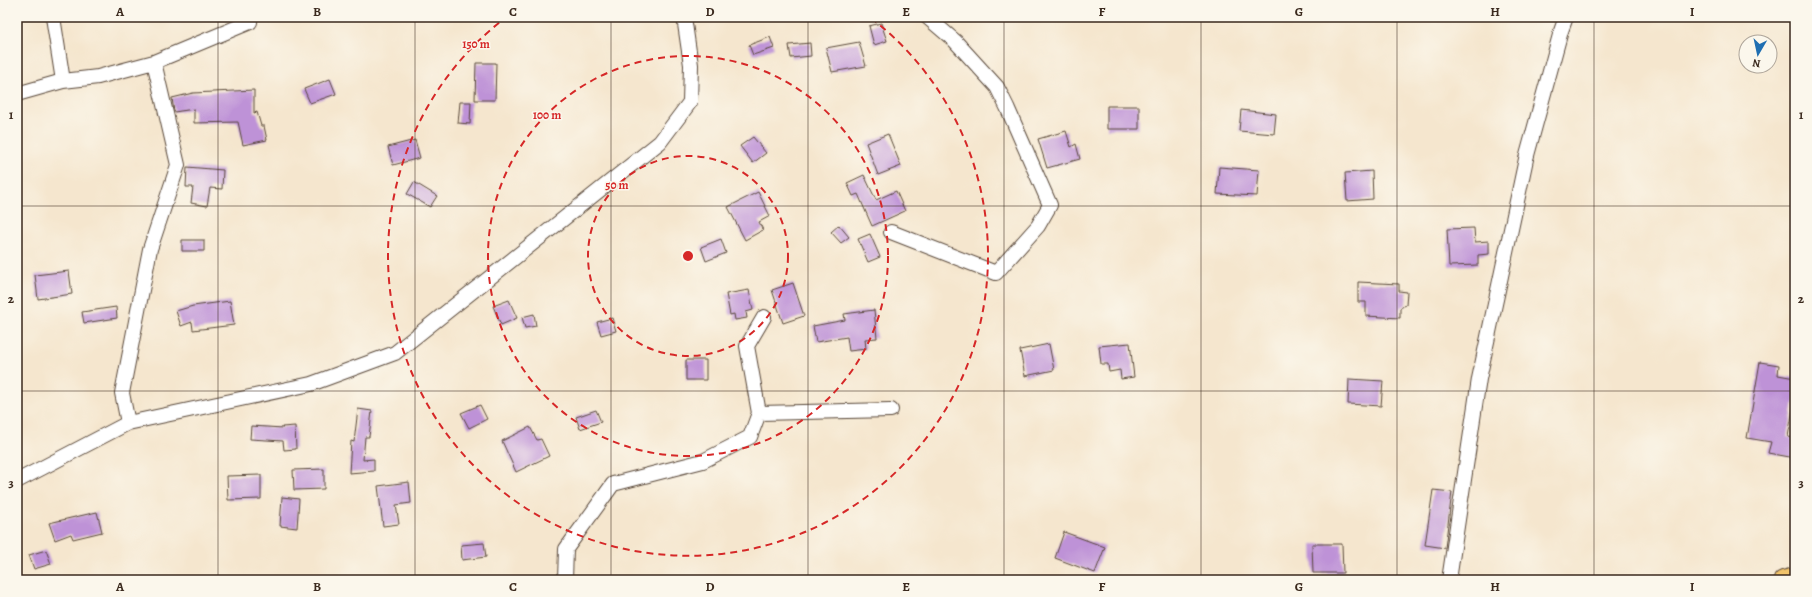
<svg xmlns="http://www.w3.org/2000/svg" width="1812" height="597" viewBox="0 0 1812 597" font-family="Alegreya,serif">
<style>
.building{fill:#be92d7}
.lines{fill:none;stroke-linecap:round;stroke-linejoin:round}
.minor-casing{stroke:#574638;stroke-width:16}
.major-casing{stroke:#574638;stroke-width:20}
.minor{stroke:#fff;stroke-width:14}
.major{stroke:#f1c36a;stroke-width:18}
.grid{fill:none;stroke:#3b2a1e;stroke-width:1;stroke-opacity:0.55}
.ring{fill:none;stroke:#d62828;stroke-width:2;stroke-dasharray:7 5}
.centre{fill:#d62828;stroke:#fbf7ec;stroke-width:2}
.ring-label{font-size:12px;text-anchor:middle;font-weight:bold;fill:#d62828;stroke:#fbf7ec;stroke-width:3;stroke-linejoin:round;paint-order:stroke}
.neatline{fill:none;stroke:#3b2a1e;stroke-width:1.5}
.grid-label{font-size:13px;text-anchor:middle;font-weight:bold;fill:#3b2a1e}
</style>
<rect width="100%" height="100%" fill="#fbf7ec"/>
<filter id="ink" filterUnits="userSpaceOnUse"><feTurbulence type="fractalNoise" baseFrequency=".025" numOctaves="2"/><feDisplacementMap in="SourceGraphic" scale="8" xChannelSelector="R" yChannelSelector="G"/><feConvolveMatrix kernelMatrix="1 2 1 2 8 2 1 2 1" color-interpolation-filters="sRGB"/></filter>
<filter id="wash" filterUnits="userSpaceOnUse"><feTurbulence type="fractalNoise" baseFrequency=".012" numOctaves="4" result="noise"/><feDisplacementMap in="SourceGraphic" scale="16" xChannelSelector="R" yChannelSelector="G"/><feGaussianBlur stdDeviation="0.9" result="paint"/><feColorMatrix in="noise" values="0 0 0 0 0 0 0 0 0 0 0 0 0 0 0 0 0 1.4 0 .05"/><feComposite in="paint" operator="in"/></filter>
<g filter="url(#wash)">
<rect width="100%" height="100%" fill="#f5e6ce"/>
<g id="blocks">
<path class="building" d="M881,23L887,41L874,45L869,26Z
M770,37L774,48L753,55L749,45Z
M859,42L866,66L832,72L826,48Z
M810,43L811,56L791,58L789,45Z
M476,63H496L495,100H475Z
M330,79L336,94L310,103L304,89Z
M254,90V113L257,112L261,126H264L267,140L243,145L238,122L194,123V109L174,112L172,98L193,93Z
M460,102H471L470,124L458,123Z
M1107,106H1139V129H1107Z
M1241,110L1276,114L1274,134L1239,131Z
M1066,131L1071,147L1076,144L1080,159L1047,168L1038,139Z
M888,134L901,166L878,175L866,143Z
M753,137L766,153L753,163L740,146Z
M415,140L420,158L393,165L388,147Z
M187,167L223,170L222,189L210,188L207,206L191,203L193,187H186Z
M1219,167L1259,170L1257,196L1217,194Z
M1372,171L1373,199L1347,201L1345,173Z
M864,175L876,200L896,191L905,211L872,226L858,194L853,196L847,183Z
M414,182L437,196L430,207L407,194Z
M758,192L770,216L759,222L763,230L745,240L728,207Z
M839,225L849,237L841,243L831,232Z
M1474,228L1475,242L1489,241V254L1478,255V265L1449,266L1447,229Z
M870,234L880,257L868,262L858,239Z
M721,239L726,253L706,261L701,247Z
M182,240H204V251H182Z
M69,271L72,294L38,299L35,275Z
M1358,282L1399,284V291L1407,292L1406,305L1400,308V318L1366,316V302H1358Z
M793,283L804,316L783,323L772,290Z
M749,290L753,310L746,312L747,318L735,320L734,314L730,315L726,294Z
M509,300L517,318L501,325L493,306Z
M230,301L234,325L193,330L192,322L181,326L176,311L193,306Z
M116,307L117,318L84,323L82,312Z
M874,310L877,338L865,339L866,349L849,351L847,337L816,342L813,326L845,320L844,314Z
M534,314L536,326L525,328L522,317Z
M612,318L616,331L601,335L597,322Z
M1130,343L1134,377L1121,379L1120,370L1109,372L1108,364H1101L1099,346Z
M1049,344L1054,370L1025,376L1020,350Z
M686,360H706V380H686Z
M1760,362L1779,365L1778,375L1795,378V397L1788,437L1795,438V458L1768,453L1771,442L1747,438Z
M1349,379L1383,381L1381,406L1348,404Z
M480,405L487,419L469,428L461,413Z
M358,409L372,411L369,437H365L363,460L374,459V471L349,473L351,441L354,442Z
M596,410L601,422L580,429L576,417Z
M251,426L283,428L282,427L295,426L296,449L284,450L283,441L250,439Z
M530,427L537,440L541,439L549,456L516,472L502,441Z
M324,469V489L294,490L293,470Z
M261,475V499L228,500L227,476Z
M409,482L411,503L396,505L399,524L383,526L378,486Z
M1433,490L1452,492L1445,548L1425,545Z
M282,497L299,499L297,528L280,526Z
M97,512L102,532L73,539L71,534L55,540L49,523Z
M1064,532L1105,547L1095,573L1055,558Z
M484,543L486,557L462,560L461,545Z
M1312,544H1342L1343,573H1313Z
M46,550L51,564L34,569L29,555Z"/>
</g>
</g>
<g filter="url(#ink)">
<use href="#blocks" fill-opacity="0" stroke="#574638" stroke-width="1"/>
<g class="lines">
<defs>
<path id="minor" d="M53,17L63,81
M17,94L63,81L98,77L154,62L250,22
M891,232L996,273L1038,226L1050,205L1007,107L997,87L955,41L927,17
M764,317L747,346L759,413L891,410
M128,423L122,393L150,249L178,165L154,62
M17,481L128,423L311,384L395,353L660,142L690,102L691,65L684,17
M565,580L566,549L613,484L703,461L750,437L759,413
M1449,580L1479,379L1526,159L1561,31L1566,17"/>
<path id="major" d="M1783,580L1795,577"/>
</defs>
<use href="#minor" class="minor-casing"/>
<use href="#major" class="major-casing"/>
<use href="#minor" class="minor"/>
<use href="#major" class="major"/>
</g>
</g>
<path class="grid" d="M218,17V580M415,17V580M611,17V580M808,17V580M1004,17V580M1201,17V580M1397,17V580M1594,17V580M17,206H1795M17,391H1795"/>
<g class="ring">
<circle cx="688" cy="256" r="100"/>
<circle cx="688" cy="256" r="200"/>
<path d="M871 18A300 300 0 1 1 505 18"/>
</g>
<circle cx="688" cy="256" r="6" class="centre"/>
<g class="ring-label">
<text x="476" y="48">150 m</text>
<text x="547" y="119">100 m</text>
<text x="617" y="189">50 m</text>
</g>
<rect width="1812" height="597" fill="none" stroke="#fbf7ec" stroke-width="44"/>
<g transform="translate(1758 54) rotate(189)"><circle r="19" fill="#fbf7ec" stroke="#aea59a"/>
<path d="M0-3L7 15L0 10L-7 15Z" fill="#1f6fb2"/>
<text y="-6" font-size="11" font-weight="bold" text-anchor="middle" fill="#3b2a1e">N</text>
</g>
<rect x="22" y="22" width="1768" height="553" class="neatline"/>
<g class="grid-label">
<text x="120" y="16">A</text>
<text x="317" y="16">B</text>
<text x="513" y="16">C</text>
<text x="710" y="16">D</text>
<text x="906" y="16">E</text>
<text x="1102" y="16">F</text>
<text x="1299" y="16">G</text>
<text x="1495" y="16">H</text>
<text x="1692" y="16">I</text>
<text x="11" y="119">1</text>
<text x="1801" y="119">1</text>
<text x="11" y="303">2</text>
<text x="1801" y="303">2</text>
<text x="11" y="487">3</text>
<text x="1801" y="487">3</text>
<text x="120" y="591">A</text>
<text x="317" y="591">B</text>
<text x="513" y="591">C</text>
<text x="710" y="591">D</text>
<text x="906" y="591">E</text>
<text x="1102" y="591">F</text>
<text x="1299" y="591">G</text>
<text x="1495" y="591">H</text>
<text x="1692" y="591">I</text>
</g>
</svg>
